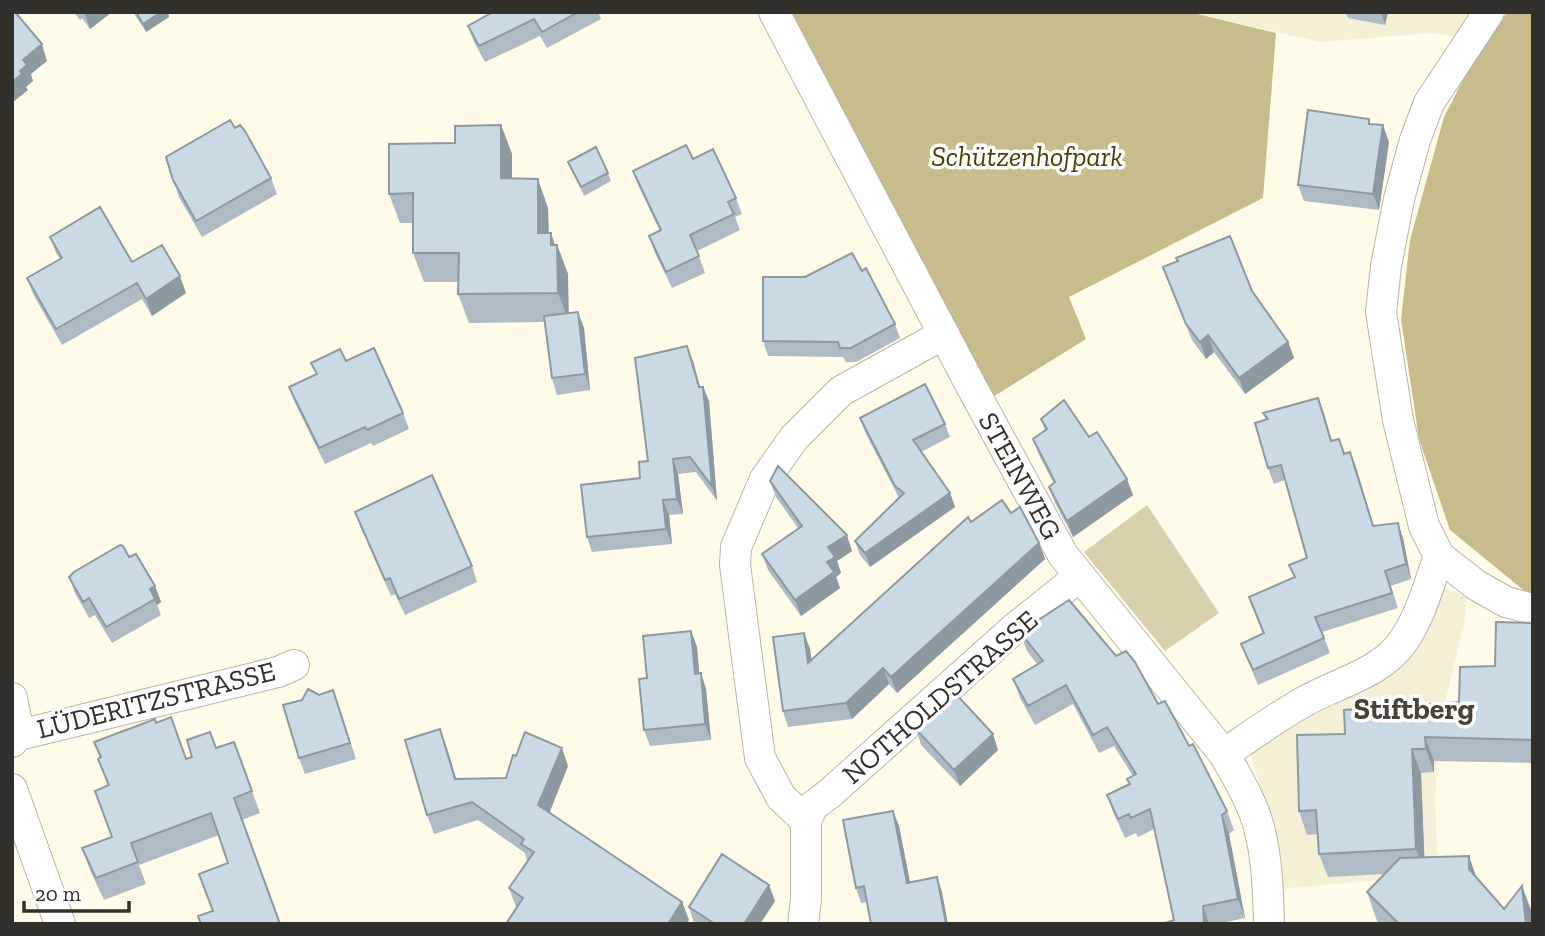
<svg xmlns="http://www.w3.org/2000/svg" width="1545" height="936" viewBox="0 0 1545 936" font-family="'Zilla Slab',serif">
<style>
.built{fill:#f5efd6}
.green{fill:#d8cfad}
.forest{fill:#c8bc8c}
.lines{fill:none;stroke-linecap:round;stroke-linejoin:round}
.street-casing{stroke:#b8b5a4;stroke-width:32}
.street{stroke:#fff;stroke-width:30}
.wall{fill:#aebbc5}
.shaded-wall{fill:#8d99a0}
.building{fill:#cadae5;stroke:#8d99a0;stroke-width:2}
.labels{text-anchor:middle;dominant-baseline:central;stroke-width:7;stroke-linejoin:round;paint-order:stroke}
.park-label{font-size:28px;font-style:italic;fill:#4e4001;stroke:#fff}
.street-label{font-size:28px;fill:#32302a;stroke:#fff}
.neighbourhood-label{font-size:30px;font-weight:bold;fill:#474335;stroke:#fff}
</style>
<rect width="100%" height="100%" fill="#fffbe9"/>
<path class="built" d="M1189,12H1478L1459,38L1433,33L1321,42Z
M1443,588L1467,596L1464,625L1440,723L1435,798L1438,875L1278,889L1266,803L1249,751L1342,696Z"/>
<path class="green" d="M1147,505L1219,613L1165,651L1084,552Z"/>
<path class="forest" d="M784,12H1189L1276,33L1263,198L1069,297L1086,339L991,398Z
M1508,12H1533V595L1528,594L1450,530L1419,439L1401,319L1410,240L1444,117L1480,47Z"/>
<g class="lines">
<defs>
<path id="street" d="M774,12L969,382L1063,555L1224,754C1235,773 1246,791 1254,812C1267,846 1268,888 1269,924
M1489,12L1429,103L1415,140L1399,199L1386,266L1381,312L1398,420L1424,526L1439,556L1476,585L1506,602L1533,609
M12,698L19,735L12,742
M19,735L278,672L294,665
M1224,754C1249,737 1274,719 1300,704C1334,683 1381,675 1404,640C1421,615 1429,584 1439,556
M12,789L60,924
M806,821L813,806L829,794L1015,628L1080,576
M803,924L806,900V821L781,797L760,758L735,565L736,547L765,479L794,438L841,391L944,334"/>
</defs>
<use href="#street" class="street-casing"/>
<use href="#street" class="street"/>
</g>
<path class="wall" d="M74,12H112L90,29L82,18L80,20Z
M133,12H168L169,17L146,32Z
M493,12H598L601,19L547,48L540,36L485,62L474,42L468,26Z
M1345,12H1388L1385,25L1348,18Z
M1371,124L1389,142L1379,210L1304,201L1298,185Z
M501,125L512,154V178L548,208L549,233L555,245H557L568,274V313L584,328L590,390L557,395L552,378L545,322L469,323L458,294L459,282H424L413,253V223H400L389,194L455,143Z
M166,157L271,178L277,194L202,237L179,197Z
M693,159L736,198L742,214L735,217L740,230L697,251L705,273L672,288L655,253L649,236L660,231L639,187L633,171Z
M568,162L608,173L611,181L584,196Z
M50,237L132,262L186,293L152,316L142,299L62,345L33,294L27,278L60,259L56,253Z
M1163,267L1252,291L1288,342L1294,358L1245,394L1214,352L1206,359L1192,340Z
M862,271L895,324L900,338L856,362H846L843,357L768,356L763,341L805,277Z
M346,361L403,413L409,429L373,446L371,443L325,464L295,403L289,387L316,374L311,363Z
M693,361L700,387H703L709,401L717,501L696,472L678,474L683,514L669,515L672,544L592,552L587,537L640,478Z
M1318,398L1332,441L1339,439L1345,453L1350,452L1374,526L1403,538L1411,579L1391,586L1398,608L1322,632L1330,653L1258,685L1241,644L1263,634L1249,597L1294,577L1289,565L1307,558L1285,480L1274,484L1268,468L1266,420L1263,413Z
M860,418L945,424L950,437L921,452L950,493L955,507L870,567L860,555L855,541L899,498L865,432Z
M1041,419L1089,437L1133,495L1073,537L1055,503L1049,487L1054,484L1039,455L1033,439L1045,430Z
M770,481L852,551L837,561L841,573L836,577L840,588L801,616L768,570L762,554L798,528L776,497Z
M355,512L472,566L477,582L405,615L395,594L391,596L361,528Z
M1011,513L1039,543L1045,559L897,693L889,684L852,719L788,727L783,711L804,633L810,649L811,660L971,522Z
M129,557L155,586L161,602L157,605L161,615L112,643L95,615L89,618L75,593L69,577Z
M1533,623V763L1434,761V772L1421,773L1424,858L1469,856L1476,878L1504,909L1533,915V924H1380L1377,921L1367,892L1384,874L1328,877L1319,854L1318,834L1307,835L1299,811L1345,734L1459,702L1495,666Z
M691,631L697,647L699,673L706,689L711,740L650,746L644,730L647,678Z
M1020,632L1116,656L1158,704L1189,746L1227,811L1234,830L1229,834L1245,918L1217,924H1162L1174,920L1154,829L1138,837L1136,833L1125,838L1114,814L1107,795L1129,785L1127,779L1133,776L1114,746L1099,753L1073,704L1035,725L1020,698L1013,679L1037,664L1027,651Z
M339,706L356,759L305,774L299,758Z
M171,717L186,759L192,757L187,740L210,732L216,748L234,742L260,813L242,820L280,924H201L198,916L213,911L199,874L228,863L219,835L139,865L146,884L104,900L90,870L82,848L112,837L95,791L108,786L98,759L100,758L94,742L155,719L156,723Z
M440,729L456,779L506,778L568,766L549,813L682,902L689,920L516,907L509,888L527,861L525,853L478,820L434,834L427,815Z
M916,729L998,750L960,786L921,745Z
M899,826L910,882L937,877L942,892L861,903L856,888Z
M775,901L760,924H696L694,923L689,907Z"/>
<path class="shaded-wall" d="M84,12H112L90,29Z
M161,12H168L169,17L146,32L143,24Z
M1381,12H1388L1385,25Z
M42,44L47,61L31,74L33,81L26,87L28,90L12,103V82L20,71L23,60Z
M501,125L512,154V207L501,178Z
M1383,125L1389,142L1379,210L1373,194Z
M538,179L548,208L549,262L538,233Z
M551,233L557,251V245L568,274L569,322L558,293L551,245Z
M180,276L186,293L152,316L146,299Z
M578,312L584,328L590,390L585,374Z
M1208,335L1214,352L1206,359L1200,342Z
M1288,342L1294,358L1245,394L1239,378Z
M687,346L693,361L704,402L699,387Z
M703,387L709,401L717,501L712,486Z
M1318,398L1324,413L1336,456L1331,441Z
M1350,452L1356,467L1378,541L1373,526Z
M673,459L678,474L683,514L677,499Z
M1127,479L1133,495L1073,537L1067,521Z
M950,493L955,507L870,567L865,553Z
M663,500L669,515L672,544L666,529Z
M1398,523L1403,538L1411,579L1406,564Z
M847,535L852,551L837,561L841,573L836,577L840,588L801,616L795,600L827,562L828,547Z
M1039,543L1045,559L897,693L891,677Z
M155,586L161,602L157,605L150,589Z
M691,631L697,647L701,690L695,674Z
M804,633L810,649L814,679L808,663Z
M883,668L889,684L852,719L846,703Z
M701,673L706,689L711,740L705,724Z
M440,729L447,748L462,798L455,779Z
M993,734L998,750L960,786L954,770Z
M1425,737L1434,761V772L1426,749Z
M562,748L568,766L545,824L538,805Z
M1412,749L1421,773L1425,872L1416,849Z
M893,811L899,826L913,898L907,883Z
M1222,815L1229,834L1245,918L1238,899Z
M1469,856L1479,885L1469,869Z
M937,877L942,892L948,924H946Z
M769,885L775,901L760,924H744Z
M1522,886L1533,915V924H1526Z
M682,902L689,920L687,924H668Z
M1203,906L1209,924H1204Z"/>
<path class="building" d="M12,12H15L42,44L23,60L27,65L20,71L22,74L12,82Z
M136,12H161L143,24Z
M493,12H578L542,32L534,19L479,46L468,26Z
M1308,110L1369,119V124L1383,125L1373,194L1298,185Z
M230,120L235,128L240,125L245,131L271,178L196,221L173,180L166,157Z
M501,125V178L538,179V233H551V245H557L558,293L458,294L459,253H413V193L389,194V144L455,143V126Z
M686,145L693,159L713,149L736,198L728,202L734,214L690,235L699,256L666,272L649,236L661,230L633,171Z
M596,147L608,173L581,187L568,162Z
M100,207L132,262L162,245L180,276L146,299L137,283L56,329L27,278L62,258L50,237Z
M1230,236L1252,291L1288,342L1239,378L1208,335L1200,342L1186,324L1163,267L1178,261L1176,258Z
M852,253L862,271L866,268L895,324L851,348H840L838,342L763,341V277H805Z
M578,312L585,374L552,378L544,316Z
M687,346L699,387H703L712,486L690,457L673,459L677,499L663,500L666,529L587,537L581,485L640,478L639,462L648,461L635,358Z
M374,348L403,413L367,430L365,427L319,448L289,387L317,374L311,363L340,349L346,361Z
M925,384L945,424L913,440L950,493L865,553L855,541L904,493L895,486L860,418Z
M1318,398L1331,441L1339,439L1344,454L1350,452L1373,526L1398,523L1406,564L1385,571L1392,593L1315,617L1324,638L1253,670L1241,644L1264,633L1249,597L1295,577L1289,565L1307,558L1281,465L1268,468L1255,423L1268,419L1263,413Z
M1064,400L1089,437L1097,432L1127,479L1067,521L1049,487L1055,482L1033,439L1047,429L1041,419Z
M778,466L847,535L828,547L835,557L827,562L834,572L795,600L762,554L802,526L770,481Z
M432,475L472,566L399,599L390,578L385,580L355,512Z
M1002,500L1011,513L1020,507L1039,543L891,677L883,668L846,703L783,711L773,637L804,633L808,663L968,517L971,522Z
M120,545L123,546L129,557L136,554L155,586L150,589L155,599L106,627L89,598L83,602L69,577L74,572Z
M1069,600L1116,656L1126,651L1135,662L1158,704L1165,701L1189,746L1193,744L1227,811L1222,815L1238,899L1203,906L1204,924H1162L1174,920L1150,809L1131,818L1129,814L1118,819L1107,795L1130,784L1127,779L1136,774L1107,727L1093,735L1066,685L1028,706L1013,679L1043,661L1020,632Z
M1496,622L1533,623V740L1425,737L1426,749H1412L1416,849L1319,854L1316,810L1299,811L1297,735L1345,734L1344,710L1459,702L1460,667L1495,666Z
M691,631L695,674L701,673L705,724L644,730L639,679L647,678L643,636Z
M308,689L319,695L333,690L350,743L299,758L283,705L302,700Z
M955,693L993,734L954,770L916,729Z
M171,717L186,759L192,757L187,740L210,732L216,748L234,742L252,791L234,798L280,924H201L198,916L213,911L199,874L228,863L211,813L131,843L138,862L96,878L82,848L112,837L95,791L109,785L98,759L101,757L94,742L155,719L156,723Z
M440,729L455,779L506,778L513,755L516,756L525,732L562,748L538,805L682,902L668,924H506L523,898L509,888L534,852L521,844L524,839L472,802L427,815L405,740Z
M893,811L907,883L937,877L946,924H871L864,886L856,888L843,820Z
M722,854L769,885L744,924H715L689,907Z
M1469,856V869L1504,909L1522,886L1526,924H1399L1367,892L1400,858Z"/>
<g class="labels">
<g class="park-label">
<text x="1027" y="156">Schützenhofpark</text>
</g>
<g class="street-label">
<text transform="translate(1020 476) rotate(61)">STEINWEG</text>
<text transform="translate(940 697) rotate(-41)">NOTHOLDSTRASSE</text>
<text transform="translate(156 700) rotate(-14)">LÜDERITZSTRASSE</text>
</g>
<g class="neighbourhood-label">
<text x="1414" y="709">Stiftberg</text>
</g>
</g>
<rect width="1545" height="936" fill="none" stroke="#32302a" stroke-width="28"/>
<path d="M24 901v10h105v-10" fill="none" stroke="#32302a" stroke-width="3.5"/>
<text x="35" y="901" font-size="21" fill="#32302a" stroke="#ffffff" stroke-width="5" paint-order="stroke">20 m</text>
</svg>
